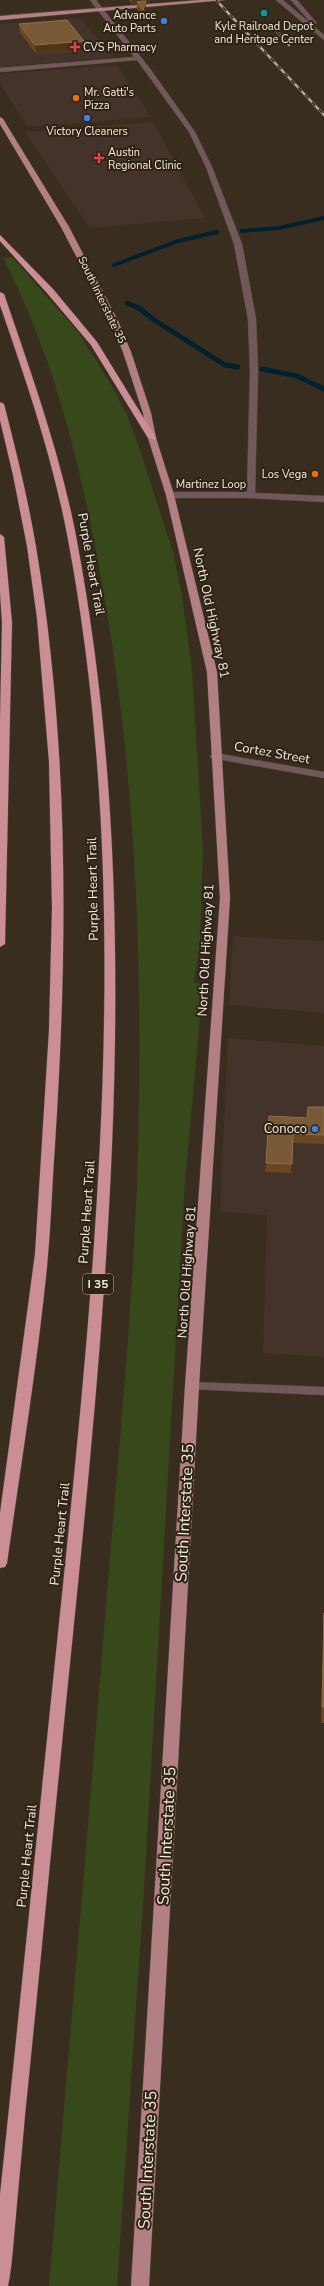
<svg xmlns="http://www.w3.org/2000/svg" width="324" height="2286" viewBox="0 0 324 2286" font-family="'Nunito Sans',sans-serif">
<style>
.commercial{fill:#44332a}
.green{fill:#37481a}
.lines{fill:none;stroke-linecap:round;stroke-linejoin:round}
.stream-far1{stroke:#00222e;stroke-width:4}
.stream{stroke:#00222e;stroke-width:5}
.minor-casing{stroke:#574b3e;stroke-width:1}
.major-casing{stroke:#574b3e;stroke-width:1}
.highway-casing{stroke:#574b3e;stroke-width:1}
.minor{fill:#71585b;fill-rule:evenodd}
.major{fill:#b27f85;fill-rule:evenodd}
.highway{fill:#cb8e96;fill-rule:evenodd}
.rail-casing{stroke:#b4aaa0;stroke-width:2.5}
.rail{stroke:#2f2315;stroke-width:1.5;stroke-dasharray:5;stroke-linecap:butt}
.wall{fill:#6a4721}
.shaded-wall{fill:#503518}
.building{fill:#795936;stroke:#8c7051}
.culture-dot{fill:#0f9aa8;stroke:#2f2315;stroke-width:1.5}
.shop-dot{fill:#3f7fe0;stroke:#2f2315;stroke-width:1.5}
.health-dot{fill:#e0444e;stroke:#2f2315;stroke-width:1.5}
.food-dot{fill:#e8710a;stroke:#2f2315;stroke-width:1.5}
.labels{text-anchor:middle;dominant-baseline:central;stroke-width:4;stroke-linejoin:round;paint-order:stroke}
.far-poi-label{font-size:11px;fill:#f2eae1;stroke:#2f2315;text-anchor:start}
.far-street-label{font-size:11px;fill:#f2eae1;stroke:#2f2315}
.shield{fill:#2f2315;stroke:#b8aea4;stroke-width:1}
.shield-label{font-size:12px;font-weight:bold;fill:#f2eae1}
.street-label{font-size:13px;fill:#f2eae1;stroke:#2f2315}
.poi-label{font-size:13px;fill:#f2eae1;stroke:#2f2315;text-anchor:end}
.near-street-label{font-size:16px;fill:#f2eae1;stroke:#2f2315}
</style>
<rect width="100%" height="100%" fill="#392d1f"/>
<path class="commercial" d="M80,18L113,57L0,67V24Z
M117,65L151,117L28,127L0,84V74Z
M153,122L205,218L90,228L25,132Z
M233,936L324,941V1013L229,1005Z
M228,1038L324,1046V1357L263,1353L267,1215L220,1212Z"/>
<path class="green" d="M12,257L79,333L113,388L127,415L141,453L173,552L182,596L192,670L203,850L200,943L194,983L203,984L185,1182L144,1890L117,2286H49C69,2047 90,1807 109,1568C122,1415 137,1259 139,1105C142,923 132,741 98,562C79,459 52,352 3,258Z"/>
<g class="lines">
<path class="stream-far1" d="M242,231L279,228L324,218
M114,265L178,241L217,232"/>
<path class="stream" d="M127,303L139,308L154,320L225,365L238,367
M262,369L297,376L324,389"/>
<defs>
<path id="minor" d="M90,0H96L151,70L195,132L212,167L242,244L256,319L258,371L255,493L324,496V502L251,498H170L166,495L170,492H247L250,371L248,319L234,244L206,167L189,132L137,60L0,72V68L134,57Z
M276,0H283L324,35V40Z
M291,0H297L316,22V24H312Z
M215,753L324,772V778L211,758L210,756Z
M192,1382L324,1387V1395L187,1389L185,1386L187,1383Z"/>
<path id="major" d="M200,0H225L0,20V16Z
M0,117L3,119L69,227L118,321L131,352L151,413L156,438L174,495L217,672L230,898L199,1386L149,2286H131L185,1386L220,898L207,672L166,495L148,438L143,413L123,352L110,321L61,227L0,124Z"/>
<path id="highway" d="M0,235L53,289L97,342L156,438L155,440L148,438L91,345L47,293L0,241Z
M0,292L4,294C31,373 60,453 76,536C153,942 100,1356 60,1763C48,1881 37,1998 25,2115C22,2152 18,2189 15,2226C13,2246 12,2267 8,2286H0V2195C22,1985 43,1776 65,1566C100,1224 132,875 67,534C52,456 26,380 0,305Z
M0,402L4,404C16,451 28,499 36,547C69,744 68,945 55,1144C52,1185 51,1226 47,1267C37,1366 21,1464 7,1563L5,1567L0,1568V1513L35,1254L49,1030L52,908L49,762L37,618L27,546L13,475L0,420Z
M0,534L4,537L12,623L5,944L0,947V721L2,623L0,592Z"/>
</defs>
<use href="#minor" class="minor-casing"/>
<use href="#major" class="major-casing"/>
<use href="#highway" class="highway-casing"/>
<use href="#minor" class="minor"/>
<use href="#major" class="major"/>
<use href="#highway" class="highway"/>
<defs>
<path id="rail" d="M216,0L324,115
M270,24L289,45"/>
</defs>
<use href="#rail" class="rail-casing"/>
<use href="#rail" class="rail"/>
</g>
<path class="wall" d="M129,0H150L149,3H146V8L143,17L137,9V4H132Z
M19,24L84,41V51L36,54L20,33Z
M324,1107V1144L293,1143L291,1173L265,1172L266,1163L307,1118Z
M324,1611V1723H321Z"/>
<path class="shaded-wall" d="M132,0H150L149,3H146V8L143,17V10L137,2V4H132Z
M84,41V51L36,54L35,45Z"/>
<path class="building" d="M146,1L143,10L137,2Z
M67,20L84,41L35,45L19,24Z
M308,1107H324V1135L293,1134L292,1164L266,1163L269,1116L307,1118Z
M324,1613V1707H322Z"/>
<circle class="culture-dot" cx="264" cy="13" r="4"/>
<g class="shop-dot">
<circle cx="164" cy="21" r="4"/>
<circle cx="87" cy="118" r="4"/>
<circle cx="315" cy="1129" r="4"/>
</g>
<g class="health-dot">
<path d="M73 41h4v4h4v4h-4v4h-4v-4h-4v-4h4z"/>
<path d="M97 152h4v4h4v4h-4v4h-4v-4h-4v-4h4z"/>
</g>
<g class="food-dot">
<circle cx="76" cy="98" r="4"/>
<circle cx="315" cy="474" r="4"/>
</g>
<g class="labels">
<g class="far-poi-label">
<text x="156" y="15" text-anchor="end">Advance<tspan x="156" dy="13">Auto Parts</tspan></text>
<text x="264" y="26" text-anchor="middle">Kyle Railroad Depot<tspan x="264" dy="13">and Heritage Center</tspan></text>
<text x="83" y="47">CVS Pharmacy</text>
<text x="84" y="92">Mr. Gatti's<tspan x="84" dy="13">Pizza</tspan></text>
<text x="87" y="131" text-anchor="middle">Victory Cleaners</text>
<text x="108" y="152">Austin<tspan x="108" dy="13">Regional Clinic</tspan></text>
<text x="307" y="474" text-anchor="end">Los Vega</text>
</g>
<g class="far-street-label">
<text transform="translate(102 300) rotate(64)">South Interstate 35</text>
<text x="211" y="484">Martinez Loop</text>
</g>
<rect class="shield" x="83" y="1274" width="30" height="20" rx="3"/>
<g class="shield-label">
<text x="98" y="1284">I 35</text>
</g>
<g class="street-label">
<text transform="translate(91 564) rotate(80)">Purple Heart Trail</text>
<text transform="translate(211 613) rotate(78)">North Old Highway 81</text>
<text transform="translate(272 753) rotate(10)">Cortez Street</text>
<text transform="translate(93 889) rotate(-91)">Purple Heart Trail</text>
<text transform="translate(206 950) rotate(-87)">North Old Highway 81</text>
<text transform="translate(87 1212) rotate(-86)">Purple Heart Trail</text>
<text transform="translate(187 1272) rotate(-86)">North Old Highway 81</text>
<text transform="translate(60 1534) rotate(-84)">Purple Heart Trail</text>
<text transform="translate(27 1856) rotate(-84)">Purple Heart Trail</text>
</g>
<g class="poi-label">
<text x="307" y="1129">Conoco</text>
</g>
<g class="near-street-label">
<text transform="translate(185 1513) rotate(-87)">South Interstate 35</text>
<text transform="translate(167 1836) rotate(-87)">South Interstate 35</text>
<text transform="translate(148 2160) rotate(-87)">South Interstate 35</text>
</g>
</g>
</svg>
